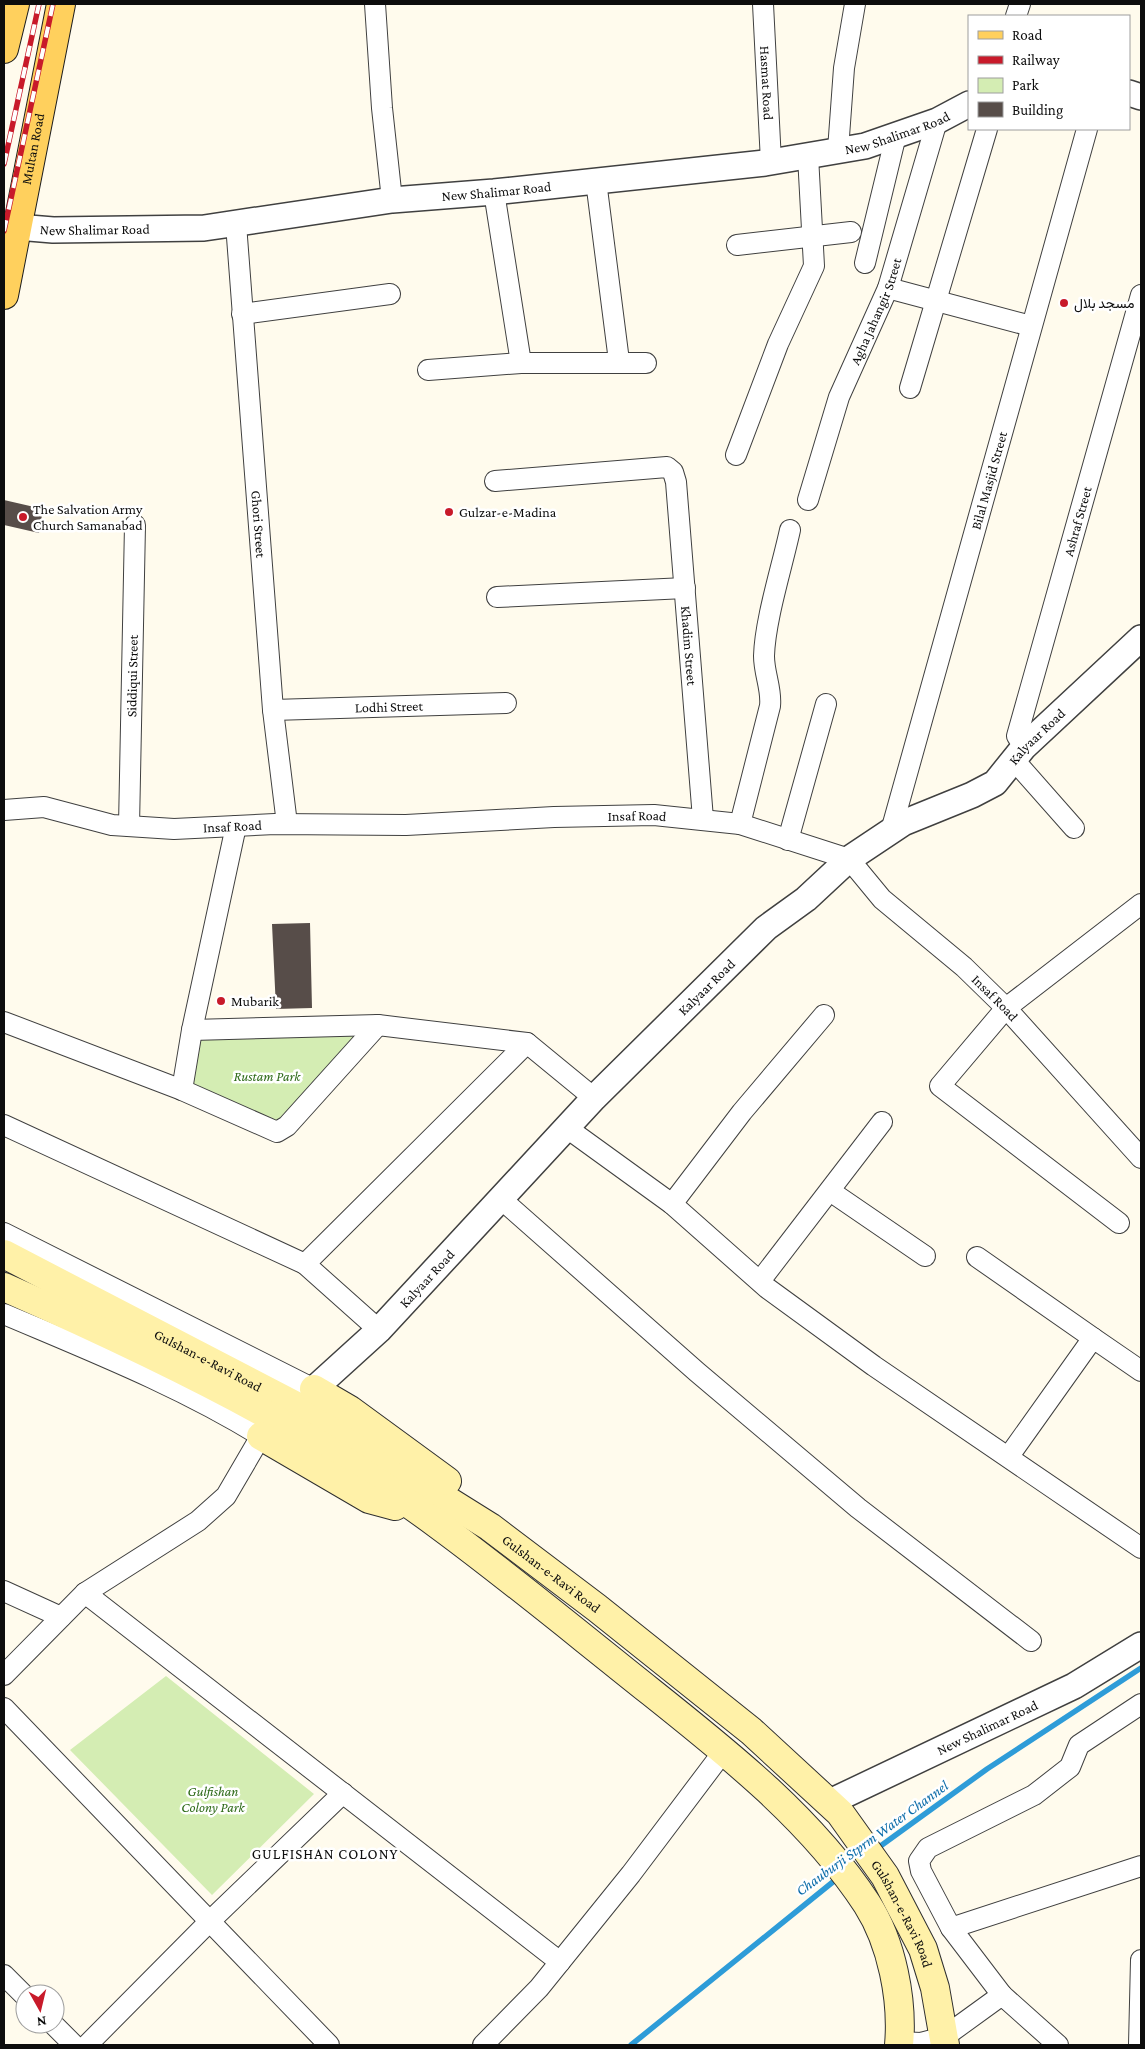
<svg xmlns="http://www.w3.org/2000/svg" width="1145" height="2049" viewBox="0 0 1145 2049" font-family="'Crimson Pro',Vazirmatn,serif">
<style>
.green{fill:#d4edb3}
.lines{fill:none;stroke-linecap:round;stroke-linejoin:round}
.stream{stroke:#2e9cd8;stroke-width:5.5}
.building{fill:#574d49}
.minor-casing{stroke:#404040;stroke-width:22}
.tertiary-casing{stroke:#404040;stroke-width:28}
.secondary-casing{stroke:#2f2f2f;stroke-width:30}
.primary-casing{stroke:#1e1e1e;stroke-width:30}
.minor{stroke:#fff;stroke-width:20}
.tertiary{stroke:#fff;stroke-width:25}
.secondary{stroke:#fff1a8;stroke-width:28}
.primary{stroke:#ffd05d;stroke-width:28}
.rail-casing{stroke:#c81a2a;stroke-width:5.5}
.rail{stroke:#fff;stroke-width:4;stroke-dasharray:11;stroke-linecap:butt}
.poi-dot{fill:#c81a2a;stroke:#fff;stroke-width:2}
.labels{text-anchor:middle;dominant-baseline:central;stroke-width:5;stroke-linejoin:round;paint-order:stroke}
.street-label{font-size:14px;fill:#0d0d0d;stroke:#fff}
.poi-label{font-size:14px;fill:#0d0d0d;stroke:#fff;text-anchor:start}
.park-label{font-size:14px;font-style:italic;fill:#2d6a18;stroke:#fff}
.water-label{font-size:15px;font-style:italic;fill:#0c6ca9;stroke:#fff}
.neighbourhood-label{font-size:15px;letter-spacing:1px;fill:#0d0d0d;stroke:#fff}
</style>
<rect width="100%" height="100%" fill="#fffbed"/>
<path class="green" d="M378,1025L287,1126L182,1090L196,1030Z
M166,1676L314,1794L212,1895L70,1750Z"/>
<g class="lines">
<path class="stream" d="M875,1850L987,1769L1141,1668
M631,2045L839,1877"/>
</g>
<path class="building" d="M4,500L43,509L39,533L4,525Z
M310,923L312,1008L276,1009L272,924Z"/>
<g class="lines">
<defs>
<g id="minor">
<path d="M375,4L382,108L392,200"/>
<path id="s1" d="M763,4L771,162"/>
<path d="M1016,16L1020,4"/>
<path d="M838,150L844,68L855,4"/>
<path d="M596,181L619,361"/>
<path d="M494,192L521,363"/>
<path id="s2" d="M236,224L273,710L287,824"/>
<path d="M737,245L851,232"/>
<path d="M865,263L896,135"/>
<path d="M888,288L1031,326"/>
<path d="M242,314L390,294"/>
<path d="M428,370L521,363H646"/>
<path d="M910,388L987,129"/>
<path d="M736,455L778,344L814,266L808,156"/>
<path id="s3" d="M495,481L667,467L673,472L676,482L703,819"/>
<path id="s4" d="M808,500L839,397L888,288L937,121"/>
<path d="M497,597L685,588"/>
<path id="s5" d="M273,710L506,703"/>
<path id="s6" d="M1024,747L1017,736L1141,295"/>
<path d="M1014,760L1074,828"/>
<path id="s7" d="M4,810L44,807L112,825L174,829L275,824L406,825L554,817L654,815L740,824L849,859L882,899L964,967L1006,1008L1141,1158"/>
<path d="M740,824L770,706C772,689 764,674 764,656C765,620 782,567 790,530"/>
<path id="s8" d="M129,826L135,525"/>
<path id="s9" d="M891,831L1087,129"/>
<path d="M788,840L826,704"/>
<path d="M4,1022L182,1090L277,1132L287,1126L378,1025"/>
<path d="M192,1030L378,1025L527,1043L594,1098"/>
<path d="M182,1090L192,1030L236,826"/>
<path d="M4,1125L305,1264L527,1043"/>
<path d="M567,1128L672,1204L767,1288L874,1366L1141,1548"/>
<path d="M830,1191L925,1256"/>
<path d="M500,1198L697,1372L858,1508L1031,1641"/>
<path d="M672,1204L742,1112L824,1015"/>
<path d="M1119,1223L940,1086L1006,1008L1141,904"/>
<path d="M4,1233L314,1389"/>
<path d="M977,1257L1093,1338"/>
<path d="M305,1264L379,1330"/>
<path d="M760,1281L882,1122"/>
<path d="M4,1314C91,1351 180,1386 261,1436L226,1496L198,1521L85,1593L4,1675"/>
<path d="M1009,1456L1093,1338L1141,1371"/>
<path d="M4,1591L61,1617"/>
<path d="M85,1593L560,1962"/>
<path d="M4,1708L329,2045"/>
<path d="M951,1928L1141,1866"/>
<path d="M4,1975L25,1996"/>
<path d="M1002,1995L951,1928L921,1871L919,1861L928,1848L1034,1795L1070,1767L1079,1745L1141,1704"/>
<path d="M53,2024L74,2045"/>
<path d="M899,2042L921,2043L944,2037L1002,1995L1058,2045"/>
<path d="M87,2045L209,1922L343,1793"/>
<path d="M483,2045L539,1988L631,1874L723,1752"/>
<path d="M1139,2045L1141,1960"/>
</g>
<g id="tertiary">
<path d="M1129,93L1141,97"/>
<path id="s10" d="M17,227L53,230L204,228L392,200L494,192L765,163L865,146L937,121L969,104"/>
<path id="s11" d="M314,1389L379,1330L594,1098L766,928L806,899L849,859L903,823L972,795L995,783L1024,747L1141,638"/>
<path id="s12" d="M830,1802L1074,1686L1141,1645"/>
</g>
<g id="secondary">
<path id="s13" d="M4,1254L298,1407L490,1527L597,1608L751,1731L840,1813L885,1876L923,1949L935,1988L945,2045"/>
<path d="M4,1287C99,1329 194,1373 284,1424C402,1490 506,1576 611,1660C701,1733 803,1806 867,1904C892,1943 903,2000 899,2045"/>
<path d="M314,1389L350,1410L447,1481"/>
<path d="M261,1436L369,1499L395,1506"/>
</g>
<g id="primary">
<path d="M4,49L15,4"/>
<path id="s14" d="M4,295L61,4"/>
</g>
</defs>
<use href="#minor" class="minor-casing"/>
<use href="#tertiary" class="tertiary-casing"/>
<use href="#secondary" class="secondary-casing"/>
<use href="#primary" class="primary-casing"/>
<use href="#minor" class="minor"/>
<use href="#tertiary" class="tertiary"/>
<use href="#secondary" class="secondary"/>
<use href="#primary" class="primary"/>
<defs>
<path id="rail" d="M4,164L39,4
M4,231L53,4"/>
</defs>
<use href="#rail" class="rail-casing"/>
<use href="#rail" class="rail"/>
</g>
<g class="poi-dot">
<circle cx="1064" cy="303" r="5"/>
<circle cx="449" cy="512" r="5"/>
<circle cx="23" cy="517" r="5"/>
<circle cx="221" cy="1001" r="5"/>
</g>
<g class="labels">
<g class="street-label">
<text stroke="none"><textPath href="#s1" startOffset="79">Hasmat Road</textPath></text>
<text stroke="none"><textPath href="#s10" startOffset="888">New Shalimar Road</textPath></text>
<text stroke="none"><textPath href="#s14" startOffset="149">Multan Road</textPath></text>
<text stroke="none"><textPath href="#s10" startOffset="482">New Shalimar Road</textPath></text>
<text stroke="none"><textPath href="#s10" startOffset="78">New Shalimar Road</textPath></text>
<text stroke="none"><textPath href="#s4" startOffset="201">Agha Jahangir Street</textPath></text>
<text stroke="none"><textPath href="#s9" startOffset="364">Bilal Masjid Street</textPath></text>
<text stroke="none"><textPath href="#s6" startOffset="236">Ashraf Street</textPath></text>
<text stroke="none"><textPath href="#s2" startOffset="301">Ghori Street</textPath></text>
<text stroke="none"><textPath href="#s3" startOffset="355">Khadim Street</textPath></text>
<text stroke="none"><textPath href="#s8" startOffset="150">Siddiqui Street</textPath></text>
<text stroke="none"><textPath href="#s5" startOffset="116">Lodhi Street</textPath></text>
<text stroke="none"><textPath href="#s11" startOffset="982">Kalyaar Road</textPath></text>
<text stroke="none"><textPath href="#s7" startOffset="636">Insaf Road</textPath></text>
<text stroke="none"><textPath href="#s7" startOffset="231">Insaf Road</textPath></text>
<text stroke="none"><textPath href="#s11" startOffset="562">Kalyaar Road</textPath></text>
<text stroke="none"><textPath href="#s7" startOffset="1056">Insaf Road</textPath></text>
<text stroke="none"><textPath href="#s11" startOffset="158">Kalyaar Road</textPath></text>
<text stroke="none"><textPath href="#s13" startOffset="230">Gulshan-e-Ravi Road</textPath></text>
<text stroke="none"><textPath href="#s13" startOffset="635">Gulshan-e-Ravi Road</textPath></text>
<text stroke="none"><textPath href="#s12" startOffset="174">New Shalimar Road</textPath></text>
<text stroke="none"><textPath href="#s13" startOffset="1129">Gulshan-e-Ravi Road</textPath></text>
</g>
<g class="poi-label">
<text x="1074" y="303">مسجد بلال</text>
<text x="33" y="509">The Salvation Army<tspan x="33" dy="16">Church Samanabad</tspan></text>
<text x="459" y="512">Gulzar-e-Madina</text>
<text x="231" y="1001">Mubarik</text>
</g>
<g class="park-label">
<text x="267" y="1076">Rustam Park</text>
<text x="213" y="1791">Gulfishan<tspan x="213" dy="16">Colony Park</tspan></text>
</g>
<g class="water-label">
<text transform="translate(872 1838) rotate(-36)">Chauburji Stprm Water Channel</text>
</g>
<g class="neighbourhood-label">
<text x="325" y="1854">GULFISHAN COLONY</text>
</g>
</g>
<rect width="1145" height="2049" fill="none" stroke="#0d0d0d" stroke-width="10"/>
<rect x="968" y="15" width="162" height="115" fill="#ffffff" stroke="#9e9e9e"/>
<rect x="978" y="31" width="25" height="8" fill="#ffd05d" stroke="#9e9e9e"/>
<text x="1012" y="40" font-size="15" fill="#0d0d0d">Road</text>
<rect x="978" y="56" width="25" height="8" fill="#c81a2a" stroke="#9e9e9e"/>
<text x="1012" y="65" font-size="15" fill="#0d0d0d">Railway</text>
<rect x="978" y="78" width="25" height="15" fill="#d4edb3" stroke="#9e9e9e"/>
<text x="1012" y="90" font-size="15" fill="#0d0d0d">Park</text>
<rect x="978" y="102" width="25" height="15" fill="#574d49" stroke="#9e9e9e"/>
<text x="1012" y="115" font-size="15" fill="#0d0d0d">Building</text>
<g transform="translate(40 2009) rotate(172)"><circle r="24" fill="#ffffff" stroke="#9e9e9e"/>
<path d="M0-4L9 19L0 12L-9 19Z" fill="#c81a2a"/>
<text y="-8" font-size="14" font-weight="bold" text-anchor="middle" fill="#0d0d0d">N</text>
</g>
</svg>
